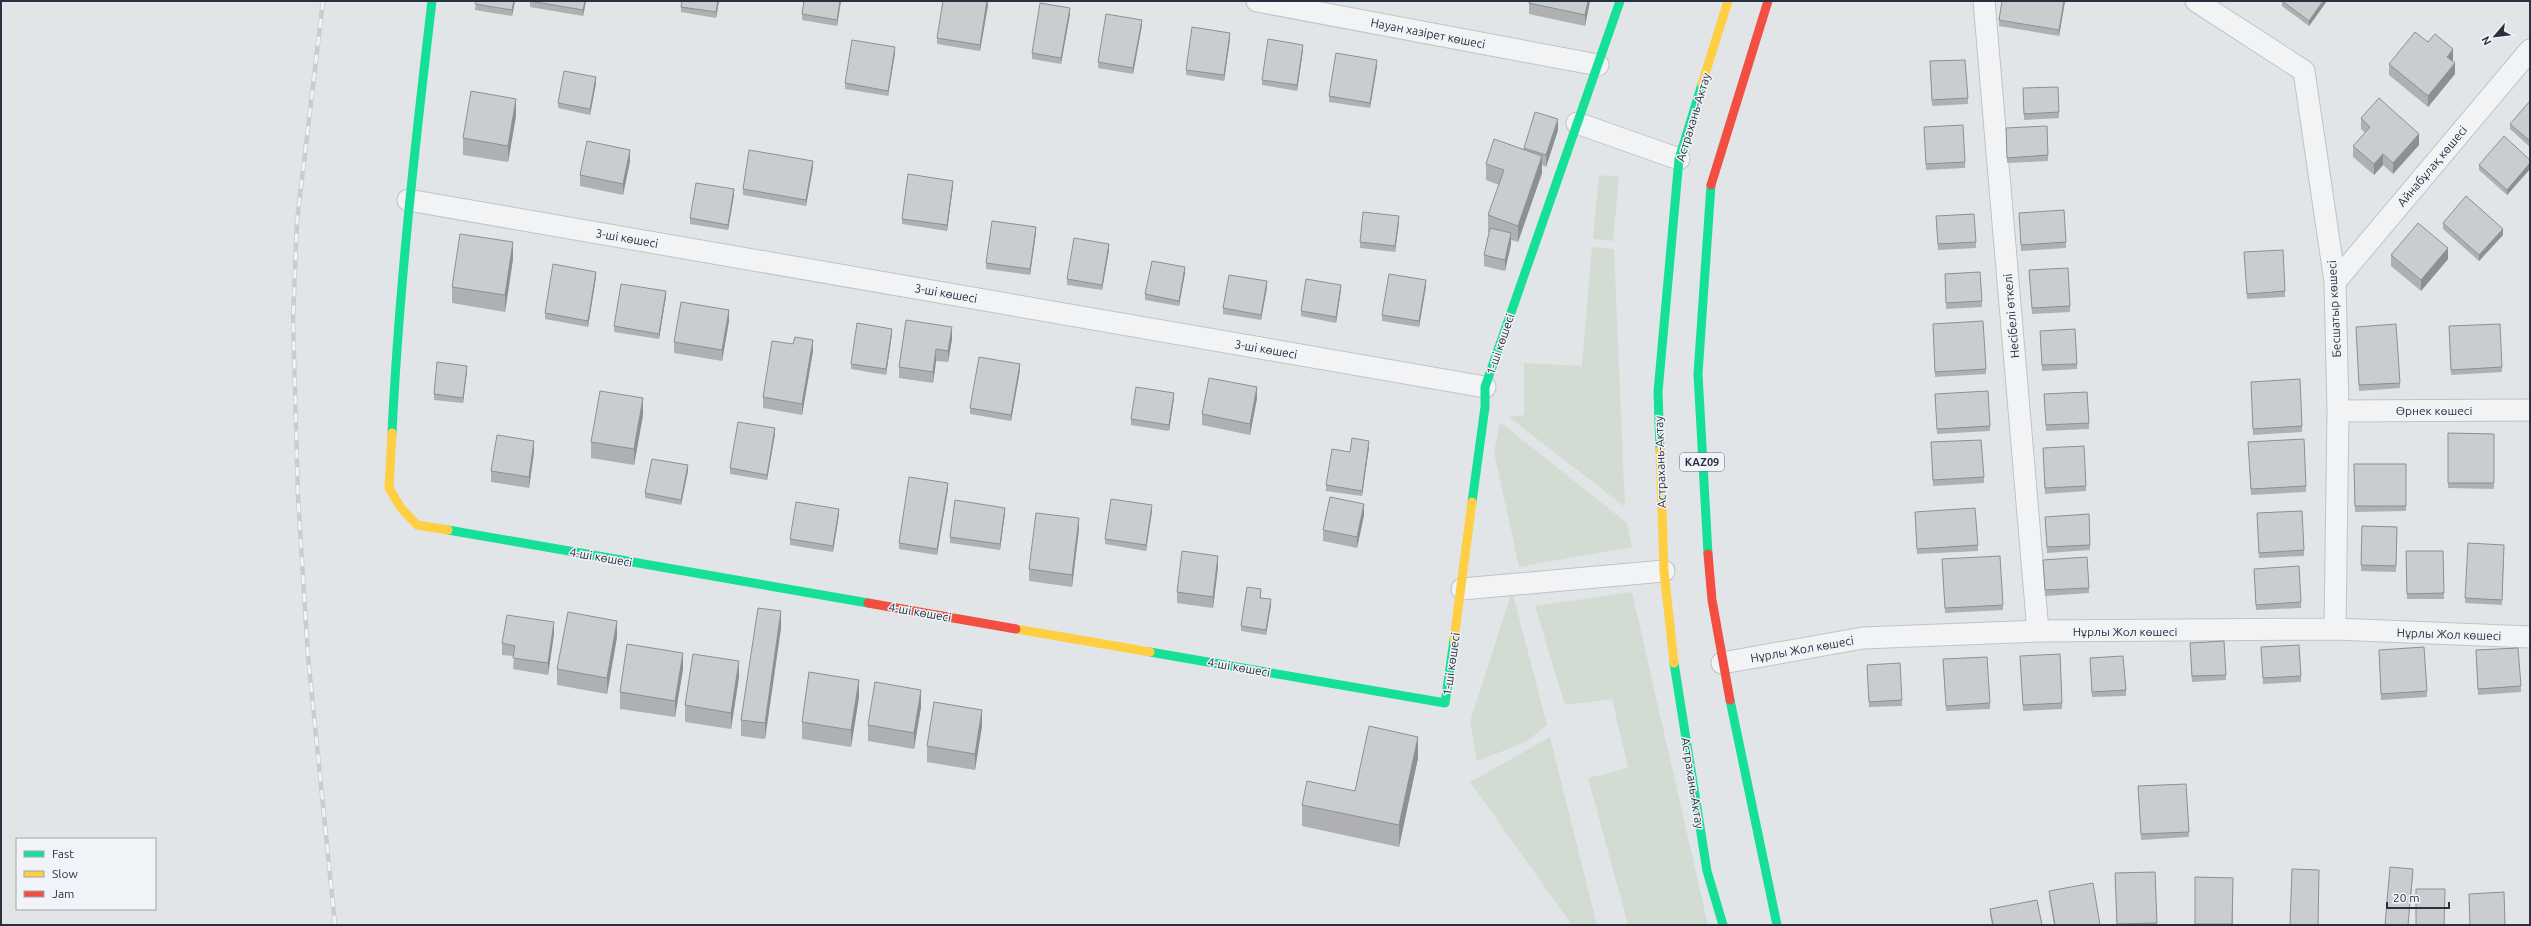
<svg xmlns="http://www.w3.org/2000/svg" width="2531" height="926" viewBox="0 0 2531 926" font-family="Ubuntu,sans-serif">
<style>
.green{fill:#d2dcd3}
.lines{fill:none;stroke-linecap:round;stroke-linejoin:round}
.street-casing{stroke:#c0c3c6;stroke-width:23}
.street{stroke:#f2f3f4;stroke-width:21}
.fast{stroke:#16e098;stroke-width:9}
.slow{stroke:#ffcf43;stroke-width:9}
.jam{stroke:#f24e42;stroke-width:9}
.rail-casing{stroke:#cbcccf;stroke-width:4.5}
.rail{stroke:#f0f3f7;stroke-width:3;stroke-dasharray:9;stroke-linecap:butt}
.wall{fill:#aeb0b3}
.shaded-wall{fill:#8d9092}
.building{fill:#cacdd0;stroke:#8d9092}
.labels{text-anchor:middle;dominant-baseline:central;stroke-width:3;stroke-linejoin:round;paint-order:stroke}
.shield{fill:#f0f3f7;stroke:#646b78;stroke-width:1}
.shield-label{font-size:11px;font-weight:bold;fill:#283142}
.street-label{font-size:12px;fill:#283142;stroke:#f0f3f7}
</style>
<rect width="100%" height="100%" fill="#e2e5e8"/>
<path class="green" d="M1599,175L1619,177L1613,241L1593,239Z
M1592,247L1614,249L1625,507L1509,417L1524,415V363L1582,366Z
M1500,422L1627,523L1632,547L1519,567L1494,452Z
M1512,591L1547,725L1526,742L1477,761L1470,722Z
M1632,592L1708,925H1628L1588,778L1628,768L1612,699L1565,705L1535,606Z
M1550,737L1597,925H1572L1470,782Z"/>
<g class="lines">
<defs>
<path id="street" d="M1257,1L1598,65
M1984,1L2038,631
M2196,1L2304,71L2335,282L2338,411L2335,629
M1577,123L1679,159
M408,200L1485,387
M2335,282L2530,50
M2338,411L2530,410
M1462,589L1664,571
M1722,663L1863,638L2038,631L2335,629L2530,637"/>
</defs>
<use href="#street" class="street-casing"/>
<use href="#street" class="street"/>
<path class="fast" d="M392,433C399,288 415,145 432,1
M1660,450L1658,392L1679,159L1702,84
M1472,502L1485,407V387L1620,1
M448,530L868,603
M1708,554L1698,374L1711,185
M1150,652L1445,703L1454,640
M1674,663L1707,871L1723,925
M1730,700L1777,925"/>
<path class="slow" d="M1702,84L1728,1
M392,433L389,488L401,508L417,525L448,530
M1660,450L1664,571L1674,663
M1016,629L1150,652
M1454,640L1472,502"/>
<path class="jam" d="M1711,185L1768,1
M1708,554L1712,600L1730,700
M868,603L1016,629"/>
<defs>
<path id="rail" d="M323,1L297,221L293,319L298,497L308,656L335,925"/>
</defs>
<use href="#rail" class="rail-casing"/>
<use href="#rail" class="rail"/>
</g>
<path class="wall" d="M476,1H515L512,16L475,10Z
M530,1H586L583,16L530,7Z
M719,1L716,18L681,12V7Z
M804,1H841L837,26L802,20V14Z
M988,1V5L980,51L937,44V38Z
M1590,1L1585,26L1529,14V3Z
M2002,1H2065L2059,36L1999,26V20Z
M2282,1H2327L2309,26L2282,6Z
M1070,14L1061,64L1032,59V53Z
M1142,25L1133,74L1098,68V62Z
M1230,39L1224,81L1186,75V70Z
M2428,42L2453,60L2452,61L2455,74L2428,107L2389,75V64Z
M1303,50L1297,91L1262,85V80Z
M895,53L888,96L845,89V83Z
M1930,61L1968,98V104L1932,106Z
M1377,66L1370,108L1329,102V96Z
M596,83L590,115L558,108V103Z
M2023,94L2059,112V118L2024,120Z
M2530,101V147L2510,129V124Z
M516,116L508,162L463,155V138Z
M2361,118L2419,145L2393,174L2383,165L2374,175L2353,157V146L2365,133L2361,129Z
M1924,127L1965,162V168L1926,170Z
M2006,128L2048,155V161L2007,163Z
M1558,130L1546,167L1542,165V173L1518,242L1511,240V244L1505,271L1484,266V255L1489,232H1488V215L1499,185L1486,180V164L1524,150V148Z
M2530,160V169L2507,195L2479,170V165Z
M630,161L623,195L580,186V175Z
M813,167L806,206L743,195V189Z
M953,186L947,231L902,224V219Z
M734,195L728,230L690,224V218Z
M2019,213L2066,242V248L2021,251Z
M1936,216L1976,242V248L1938,250Z
M1399,222L1395,252L1360,248V242Z
M2443,223L2503,235L2479,261L2443,229Z
M1036,233L1030,275L986,269V263Z
M1109,250L1102,290L1067,285V279Z
M2244,252L2285,291V297L2247,299Z
M2391,255L2448,259L2421,291L2391,266Z
M513,259L505,312L452,303V287Z
M2029,270L2070,306V312L2032,314Z
M1185,273L1179,306L1145,300V294Z
M1945,274L1982,301V307L1946,309Z
M596,277L588,327L545,319V313Z
M1426,286L1419,327L1382,321V315Z
M1267,287L1261,320L1223,314V308Z
M1341,290L1336,323L1301,316V311Z
M666,296L659,339L614,332V326Z
M729,321L722,361L674,353V342Z
M1933,324L1986,369V374L1935,377Z
M2449,326L2502,367V372L2451,375Z
M2356,327L2400,383V388L2359,391Z
M2040,331L2077,364V369L2042,371Z
M892,334L886,375L851,369V364Z
M952,339L948,362L936,361L933,383L899,378V367Z
M813,351L802,415L763,408V397Z
M1020,370L1011,421L970,414V408Z
M467,371L463,403L434,400V394Z
M2251,382L2302,426V432L2253,435Z
M1935,394L1990,426V431L1937,434Z
M2044,394L2089,423V429L2046,431Z
M1174,398L1169,431L1131,425V419Z
M1257,398L1250,435L1202,425V414Z
M643,415L634,465L591,458V442Z
M2448,433L2494,434V489L2448,488Z
M775,434L767,480L730,474V468Z
M1931,442L1984,477V483L1933,486Z
M2248,442L2306,486V492L2251,495Z
M1369,447L1362,496L1326,491V485Z
M2043,448L2086,486V491L2045,494Z
M534,452L529,488L491,482V471Z
M2354,464H2406V511L2355,512Z
M688,471L681,505L645,498V493Z
M948,489L937,555L899,549V543Z
M1152,511L1146,551L1105,544V539Z
M1915,512L1978,545V551L1917,554Z
M1005,513L1000,550L950,543V537Z
M2257,513L2304,550V556L2259,558Z
M839,514L833,552L790,545V539Z
M1364,515L1357,548L1323,541V530Z
M2045,517L2090,545V550L2047,553Z
M2362,526L2397,527L2396,572L2361,571Z
M1079,529L1072,587L1029,581V569Z
M2406,551H2443L2444,599H2407Z
M2504,551L2502,605L2465,603V598Z
M1942,559L2003,605V610L1945,613Z
M2043,560L2089,588V593L2045,596Z
M1218,567L1213,608L1177,603V592Z
M2254,569L2301,602V608L2256,610Z
M1261,595V598L1271,605L1266,635L1241,631V626Z
M781,628L765,739L741,736V720Z
M554,634L548,675L513,669L514,656L502,655V643Z
M617,637L607,694L557,685V669Z
M2190,643L2226,675V680L2192,682Z
M2261,647L2301,676V682L2263,684Z
M2379,650L2427,691V697L2381,700Z
M2476,650L2521,686V692L2478,695Z
M2020,656L2062,703V709L2023,711Z
M2090,658L2126,690V696L2092,697Z
M1943,659L1990,703V709L1946,711Z
M1867,665L1902,700V706L1869,707Z
M683,669L675,717L620,709V692Z
M739,677L731,729L685,722V705Z
M859,697L851,747L802,739V722Z
M921,707L914,749L868,741V725Z
M982,726L975,770L927,762V746Z
M1418,758L1399,847L1302,826V805L1355,791Z
M2138,786L2189,832V837L2141,840Z
M2155,872L2157,925H2117L2115,873Z
M2195,877L2233,878V925H2195Z
M2049,891L2100,925H2054L2049,896Z
M1990,909L2042,925H1992L1990,915Z"/>
<path class="shaded-wall" d="M514,1H515L512,16V10Z
M585,1H586L583,16V10Z
M718,1H719L716,18V12Z
M840,1H841L837,26V20Z
M987,1L988,5L980,51V45Z
M1588,1H1590L1585,26V15Z
M2064,1H2065L2059,36V30Z
M2323,1H2327L2309,26V21Z
M1070,8V14L1061,64V58Z
M1142,20V25L1133,74V68Z
M1230,33V39L1224,81V75Z
M1303,45V50L1297,91V85Z
M895,47V53L888,96V91Z
M2453,49V60L2447,68V57Z
M1377,60V66L1370,108V103Z
M2455,63V74L2428,107V96Z
M596,77V83L590,115V109Z
M516,99V116L508,162V146Z
M1558,119V130L1546,167V155Z
M2419,134V145L2393,174V163Z
M630,150V161L623,195V184Z
M2383,154V165L2374,175V164Z
M1542,156V173L1518,242V226Z
M813,161V167L806,206V200Z
M2530,163V169L2507,195V190Z
M953,181V186L947,231V225Z
M734,189V195L728,230V225Z
M1399,216V222L1395,252V246Z
M1036,227V233L1030,275V269Z
M2503,229V235L2479,261V255Z
M1511,233V244L1505,271V260Z
M513,242V259L505,312V295Z
M1109,244V250L1102,290V285Z
M2448,248V259L2421,291V280Z
M1185,267V273L1179,306V301Z
M596,272V277L588,327V321Z
M1426,280V286L1419,327V321Z
M1267,281V287L1261,320V315Z
M1341,285V290L1336,323V317Z
M666,291V296L659,339V334Z
M729,310V321L722,361V350Z
M952,327V339L948,362V351Z
M892,329V334L886,375V369Z
M813,340V351L802,415V404Z
M936,349V361L933,383V372Z
M1020,364V370L1011,421V415Z
M467,366V371L463,403V398Z
M1257,387V398L1250,435V424Z
M1174,393V398L1169,431V425Z
M643,398V415L634,465V449Z
M775,428V434L767,480V475Z
M534,441V452L529,488V477Z
M1369,441V447L1362,496V491Z
M688,465V471L681,505V500Z
M948,483V489L937,555V549Z
M1364,504V515L1357,548V537Z
M1152,505V511L1146,551V545Z
M1005,508V513L1000,550V544Z
M839,509V514L833,552V546Z
M1079,518V529L1072,587V575Z
M1218,556V567L1213,608V597Z
M1271,599V605L1266,635V630Z
M781,611V628L765,739V723Z
M617,621V637L607,694V678Z
M554,622V634L548,675V663Z
M683,653V669L675,717V701Z
M739,661V677L731,729V713Z
M859,680V697L851,747V730Z
M921,690V707L914,749V733Z
M982,710V726L975,770V754Z
M1418,737V758L1399,847V825Z
M2413,869V874L2408,925Z"/>
<path class="building" d="M476,1H514L512,10L475,4Z
M530,1H585L583,10Z
M682,1H718L716,12L681,7Z
M804,1H840L837,20L802,14Z
M943,1H987L980,45L937,38Z
M1529,1H1588L1585,15L1529,3Z
M2002,1H2064L2059,30L1999,20Z
M2282,1H2323L2309,21Z
M1040,3L1070,8L1061,58L1032,53Z
M1106,14L1142,20L1133,68L1098,62Z
M1192,27L1230,33L1224,75L1186,70Z
M2415,32L2428,42L2435,34L2453,49L2447,57L2455,63L2428,96L2389,64Z
M1268,39L1303,45L1297,85L1262,80Z
M852,40L895,47L888,91L845,83Z
M1336,53L1377,60L1370,103L1329,96Z
M1965,60L1968,98L1932,100L1930,61Z
M564,71L596,77L590,109L558,103Z
M2058,87L2059,112L2024,114L2023,88Z
M471,91L516,99L508,146L463,138Z
M2379,98L2419,134L2393,163L2383,154L2374,164L2353,146L2370,127L2361,118Z
M2530,101V141L2510,124Z
M1535,112L1558,119L1546,155L1524,148Z
M1963,125L1965,162L1926,164L1924,127Z
M2047,126L2048,155L2007,158L2006,128Z
M2504,136L2530,160V163L2507,190L2479,165Z
M1494,139L1542,156L1518,226L1488,215L1504,170L1486,164Z
M587,141L630,150L623,184L580,175Z
M749,150L813,161L806,200L743,189Z
M908,174L953,181L947,225L902,219Z
M696,183L734,189L728,225L690,218Z
M2466,196L2503,229L2479,255L2443,223Z
M2064,210L2066,242L2021,245L2019,213Z
M1363,212L1399,216L1395,246L1360,242Z
M1974,214L1976,242L1938,244L1936,216Z
M992,221L1036,227L1030,269L986,263Z
M2418,223L2448,248L2421,280L2391,255Z
M1490,228L1511,233L1505,260L1484,255Z
M460,234L513,242L505,295L452,287Z
M1074,238L1109,244L1102,285L1067,279Z
M2283,250L2285,291L2247,294L2244,252Z
M1152,261L1185,267L1179,301L1145,294Z
M553,264L596,272L588,321L545,313Z
M2068,268L2070,306L2032,308L2029,270Z
M1980,272L1982,301L1946,303L1945,274Z
M1389,274L1426,280L1419,321L1382,315Z
M1229,275L1267,281L1261,315L1223,308Z
M1306,279L1341,285L1336,317L1301,311Z
M621,284L666,291L659,334L614,326Z
M681,302L729,310L722,350L674,342Z
M906,320L952,327L948,351L936,349L933,372L899,367Z
M1983,321L1986,369L1935,372L1933,324Z
M857,323L892,329L886,369L851,364Z
M2396,324L2400,383L2359,385L2356,327Z
M2500,324L2502,367L2451,370L2449,326Z
M2075,329L2077,364L2042,365L2040,331Z
M795,337L813,340L802,404L763,397L772,341L793,344Z
M979,357L1020,364L1011,415L970,408Z
M437,362L467,366L463,398L434,394Z
M1209,378L1257,387L1250,424L1202,414Z
M2300,379L2302,426L2253,429L2251,382Z
M1136,387L1174,393L1169,425L1131,419Z
M600,391L643,398L634,449L591,442Z
M1988,391L1990,426L1937,429L1935,394Z
M2087,392L2089,423L2046,425L2044,394Z
M738,422L775,428L767,475L730,468Z
M2448,433L2494,434V483H2448Z
M497,435L534,441L529,477L491,471Z
M1352,438L1369,441L1362,491L1326,485L1332,449L1350,452Z
M2304,439L2306,486L2251,489L2248,442Z
M1981,440L1984,477L1933,480L1931,442Z
M2084,446L2086,486L2045,488L2043,448Z
M652,459L688,465L681,500L645,493Z
M2354,464H2406V506H2355Z
M909,477L948,483L937,549L899,543Z
M1330,497L1364,504L1357,537L1323,530Z
M1111,499L1152,505L1146,545L1105,539Z
M955,500L1005,508L1000,544L950,537Z
M796,502L839,509L833,546L790,539Z
M1975,508L1978,545L1917,549L1915,512Z
M2302,511L2304,550L2259,553L2257,513Z
M1036,513L1079,518L1072,575L1029,569Z
M2089,514L2090,545L2047,547L2045,517Z
M2362,526L2397,527L2396,566L2361,565Z
M2468,543L2504,545L2502,600L2465,598Z
M1182,551L1218,556L1213,597L1177,592Z
M2406,551H2443L2444,593L2407,594Z
M2000,556L2003,605L1945,608L1942,559Z
M2087,557L2089,588L2045,590L2043,560Z
M2299,566L2301,602L2256,605L2254,569Z
M1247,587L1261,589L1260,598L1271,599L1266,630L1241,626Z
M758,608L781,611L765,723L741,720Z
M568,612L617,621L607,678L557,669Z
M507,615L554,622L548,663L513,658L515,646L502,643Z
M2224,641L2226,675L2192,676L2190,643Z
M627,644L683,653L675,701L620,692Z
M2299,645L2301,676L2263,678L2261,647Z
M2424,647L2427,691L2381,694L2379,650Z
M2518,648L2521,686L2478,689L2476,650Z
M693,654L739,661L731,713L685,705Z
M2060,654L2062,703L2023,705L2020,656Z
M2123,656L2126,690L2092,692L2090,658Z
M1987,657L1990,703L1946,706L1943,659Z
M1900,663L1902,700L1869,702L1867,665Z
M809,672L859,680L851,730L802,722Z
M875,682L921,690L914,733L868,725Z
M934,702L982,710L975,754L927,746Z
M1369,726L1418,737L1399,825L1302,805L1307,781L1355,791Z
M2186,784L2189,832L2141,834L2138,786Z
M2390,867L2413,869L2408,925H2385Z
M2292,869L2319,870L2318,925H2290Z
M2155,872L2157,923L2117,924L2115,873Z
M2195,877L2233,878L2232,924H2195Z
M2093,883L2100,925H2055L2049,891Z
M2416,889H2445L2444,925H2416Z
M2504,892L2505,925H2470L2469,894Z
M2037,900L2042,925H1993L1990,909Z"/>
<g class="labels">
<rect class="shield" x="1680" y="453" width="44" height="18" rx="3"/>
<g class="shield-label">
<text x="1702" y="462">KAZ09</text>
</g>
<g class="street-label">
<text transform="translate(1428 33) rotate(11)">Науан хазірет көшесі</text>
<text transform="translate(1693 117) rotate(-73)">Астрахань-Актау</text>
<text transform="translate(2432 166) rotate(-50)">Айнабұлақ көшесі</text>
<text transform="translate(627 238) rotate(10)">3-шi көшесі</text>
<text transform="translate(946 293) rotate(10)">3-шi көшесі</text>
<text transform="translate(2334 309) rotate(-93)">Бесшатыр көшесі</text>
<text transform="translate(2011 316) rotate(-95)">Несібелі өткелі</text>
<text transform="translate(1500 344) rotate(-71)">1-шi көшесі</text>
<text transform="translate(1266 349) rotate(10)">3-шi көшесі</text>
<text x="2434" y="410">Өрнек көшесі</text>
<text transform="translate(1660 462) rotate(-92)">Астрахань-Актау</text>
<text transform="translate(601 557) rotate(10)">4-шi көшесі</text>
<text transform="translate(920 612) rotate(10)">4-шi көшесі</text>
<text x="2125" y="631">Нұрлы Жол көшесі</text>
<text transform="translate(2449 634) rotate(2)">Нұрлы Жол көшесі</text>
<text transform="translate(1802 649) rotate(-10)">Нұрлы Жол көшесі</text>
<text transform="translate(1451 664) rotate(-82)">1-шi көшесі</text>
<text transform="translate(1239 667) rotate(10)">4-шi көшесі</text>
<text transform="translate(1693 783) rotate(81)">Астрахань-Актау</text>
</g>
</g>
<rect width="2531" height="926" fill="none" stroke="#283142" stroke-width="4"/>
<rect x="16" y="838" width="140" height="72" fill="#f0f3f7" stroke="#a0a5af"/>
<rect x="24" y="851" width="20" height="6" fill="#16e098" stroke="#a0a5af"/>
<text x="52" y="858" font-size="12" fill="#283142">Fast</text>
<rect x="24" y="871" width="20" height="6" fill="#ffcf43" stroke="#a0a5af"/>
<text x="52" y="878" font-size="12" fill="#283142">Slow</text>
<rect x="24" y="891" width="20" height="6" fill="#f24e42" stroke="#a0a5af"/>
<text x="52" y="898" font-size="12" fill="#283142">Jam</text>
<g transform="translate(2495 36) rotate(242)" stroke="#f0f3f7" stroke-width="3" paint-order="stroke">
<path d="M0-3L7 15L0 10L-7 15Z" fill="#283142"/>
<text y="-6" font-size="11" font-weight="bold" text-anchor="middle" fill="#283142">N</text>
</g>
<path d="M2387 902v6h62v-6" fill="none" stroke="#283142" stroke-width="2"/>
<text x="2393" y="902" font-size="12" fill="#283142" stroke="#f0f3f7" stroke-width="3" paint-order="stroke">20 m</text>
</svg>
